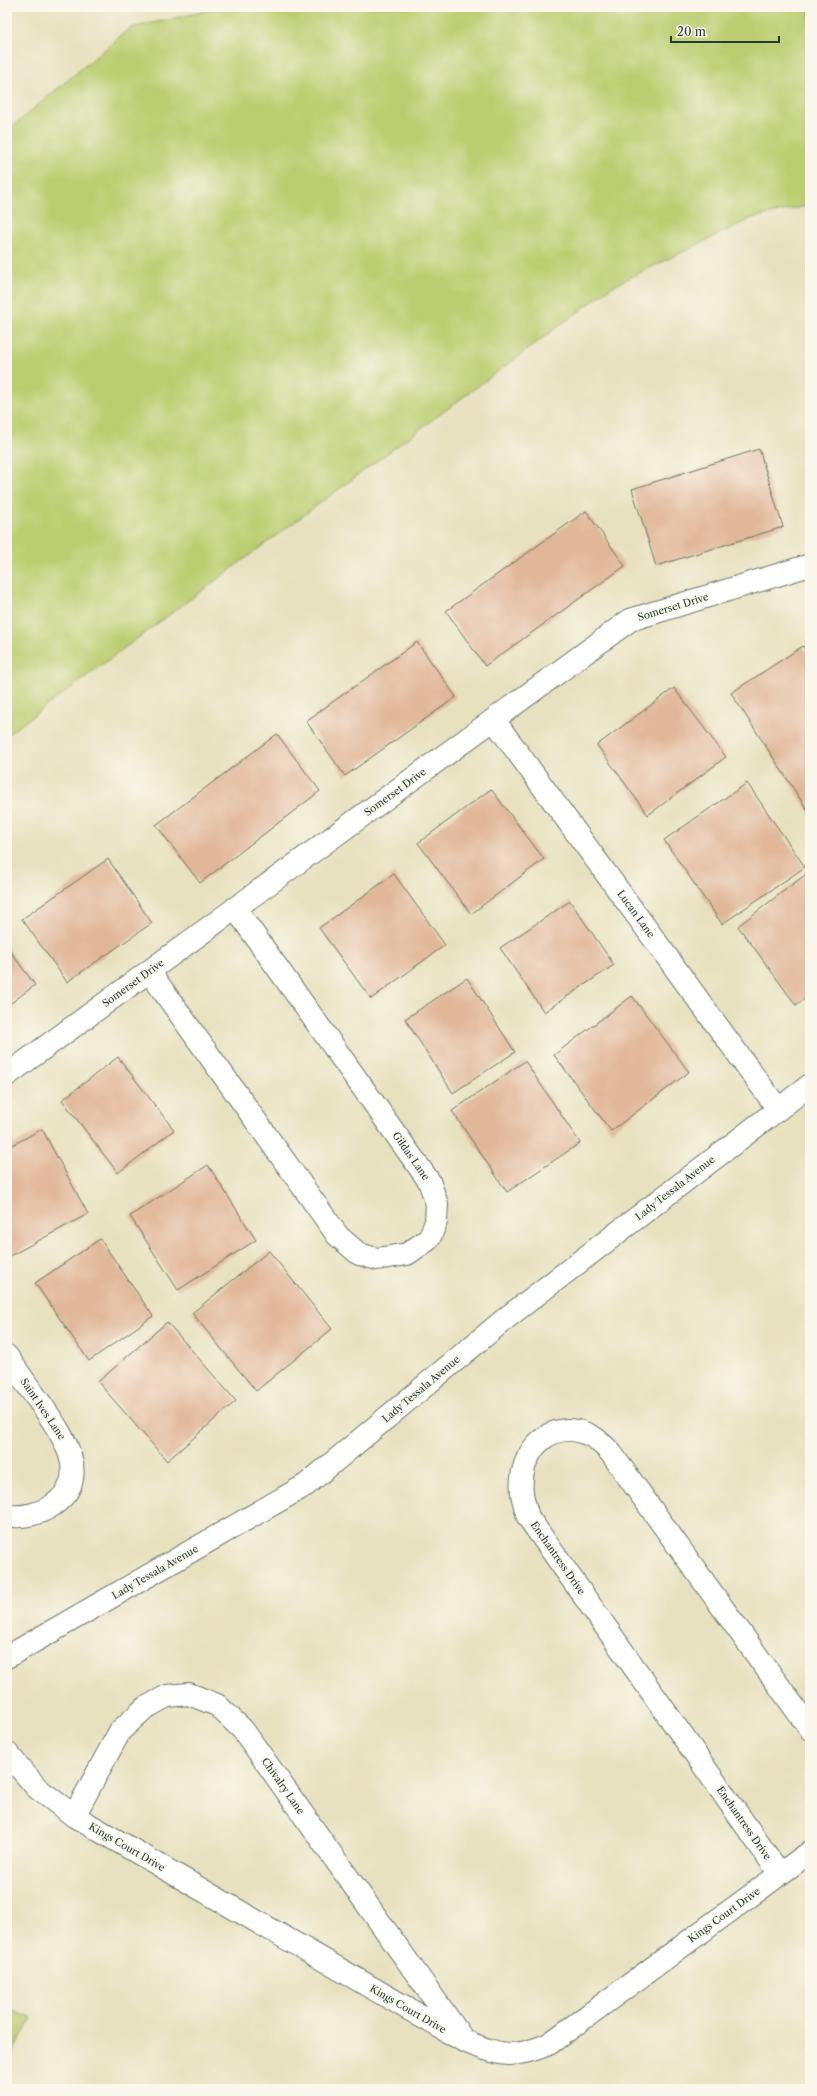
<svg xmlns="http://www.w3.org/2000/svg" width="817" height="2096" viewBox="0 0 817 2096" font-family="'Libre Caslon Text',serif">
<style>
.green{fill:#bbcd70;stroke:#6d8552}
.building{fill:#e1b79a}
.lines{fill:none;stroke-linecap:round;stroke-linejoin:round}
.street-casing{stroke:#657665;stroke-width:24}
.street{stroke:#fff;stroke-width:22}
.labels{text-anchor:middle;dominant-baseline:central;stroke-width:3.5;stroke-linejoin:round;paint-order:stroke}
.street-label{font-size:10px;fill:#1f3d34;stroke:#fbf7ec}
</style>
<rect width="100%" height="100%" fill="#fbf7ec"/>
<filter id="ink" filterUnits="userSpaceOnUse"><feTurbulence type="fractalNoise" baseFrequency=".025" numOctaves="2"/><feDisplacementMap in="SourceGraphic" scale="8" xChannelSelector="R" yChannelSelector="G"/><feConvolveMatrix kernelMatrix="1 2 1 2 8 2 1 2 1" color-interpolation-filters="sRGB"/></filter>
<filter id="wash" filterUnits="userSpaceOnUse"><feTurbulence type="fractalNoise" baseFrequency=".012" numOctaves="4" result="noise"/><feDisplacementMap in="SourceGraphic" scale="16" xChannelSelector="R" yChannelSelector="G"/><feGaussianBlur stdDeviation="0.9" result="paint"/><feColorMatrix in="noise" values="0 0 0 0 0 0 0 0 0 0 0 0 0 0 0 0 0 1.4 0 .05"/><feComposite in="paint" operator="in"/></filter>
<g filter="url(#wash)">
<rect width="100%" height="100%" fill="#e8e1bf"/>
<path class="green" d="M225,7H810V205L752,218L613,286L7,735V131L130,28Z
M7,2009L32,2018L7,2061Z"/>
<g id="blocks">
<path class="building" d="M759,449L783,527L656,566L632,489Z
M586,511L625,566L485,666L446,611Z
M417,642L456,697L345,776L306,721Z
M803,646L810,657V814L731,693Z
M674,688L726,757L648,815L597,745Z
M277,734L320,791L200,883L156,825Z
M747,783L805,867L722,924L664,840Z
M491,789L544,859L471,914L418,843Z
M108,859L152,923L67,982L22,919Z
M810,871V995L796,1005L738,926Z
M394,874L445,945L371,999L319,928Z
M570,901L614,965L544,1012L500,948Z
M7,947L35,985L7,1006Z
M467,978L515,1052L453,1093L405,1019Z
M632,996L689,1072L611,1131L554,1055Z
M118,1057L174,1130L118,1173L62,1100Z
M525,1061L580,1143L507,1192L452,1111Z
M42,1129L88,1214L8,1257L7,1148Z
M208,1165L256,1240L178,1290L130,1216Z
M100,1239L153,1316L89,1361L35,1283Z
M269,1251L332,1329L256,1391L192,1313Z
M167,1322L236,1401L167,1461L98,1382Z"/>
</g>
</g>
<g filter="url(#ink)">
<use href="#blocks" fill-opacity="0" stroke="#657665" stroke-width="1"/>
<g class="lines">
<defs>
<path id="street" d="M494,720L778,1109
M149,971L338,1236L359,1254L377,1259L407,1254L429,1239L436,1222L437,1204L429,1181L235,908
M7,1075L630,620L810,565
M7,1356C18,1372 29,1388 41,1404C61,1433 94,1477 53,1505C42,1513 21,1519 7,1515
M7,1657L306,1485L505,1319L810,1085
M7,1753L37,1788L74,1816L464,2041C500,2055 512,2060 549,2044L810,1852
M74,1816L120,1731L145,1708L167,1696L189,1694L217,1705L243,1730L460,2035
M780,1874L528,1517C526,1509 523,1501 522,1493C517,1452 552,1414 593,1437C600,1441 606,1448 611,1453L810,1729"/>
</defs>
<use href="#street" class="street-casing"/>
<use href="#street" class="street"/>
</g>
</g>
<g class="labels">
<g class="street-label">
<text transform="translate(673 607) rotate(-17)">Somerset Drive</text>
<text transform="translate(395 792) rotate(-36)">Somerset Drive</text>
<text transform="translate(636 914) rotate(54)">Lucan Lane</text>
<text transform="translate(133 983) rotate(-36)">Somerset Drive</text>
<text transform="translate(411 1156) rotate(55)">Gildas Lane</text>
<text transform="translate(675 1188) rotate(-38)">Lady Tessala Avenue</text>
<text transform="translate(421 1389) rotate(-40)">Lady Tessala Avenue</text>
<text transform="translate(43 1409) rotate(56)">Saint Ives Lane</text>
<text transform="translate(558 1558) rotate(55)">Enchantress Drive</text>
<text transform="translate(155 1572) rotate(-30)">Lady Tessala Avenue</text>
<text transform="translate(283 1786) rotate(55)">Chivalry Lane</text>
<text transform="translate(744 1823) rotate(55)">Enchantress Drive</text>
<text transform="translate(127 1847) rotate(30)">Kings Court Drive</text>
<text transform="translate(724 1915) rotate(-36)">Kings Court Drive</text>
<text transform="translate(408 2009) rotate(30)">Kings Court Drive</text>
</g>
</g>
<rect width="817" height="2096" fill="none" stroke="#fbf7ec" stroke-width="24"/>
<path d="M671 36v6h108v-6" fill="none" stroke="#1f3d34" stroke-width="2"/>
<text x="677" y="36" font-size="12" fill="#1f3d34" stroke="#fbf7ec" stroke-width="3" paint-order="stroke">20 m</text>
</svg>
